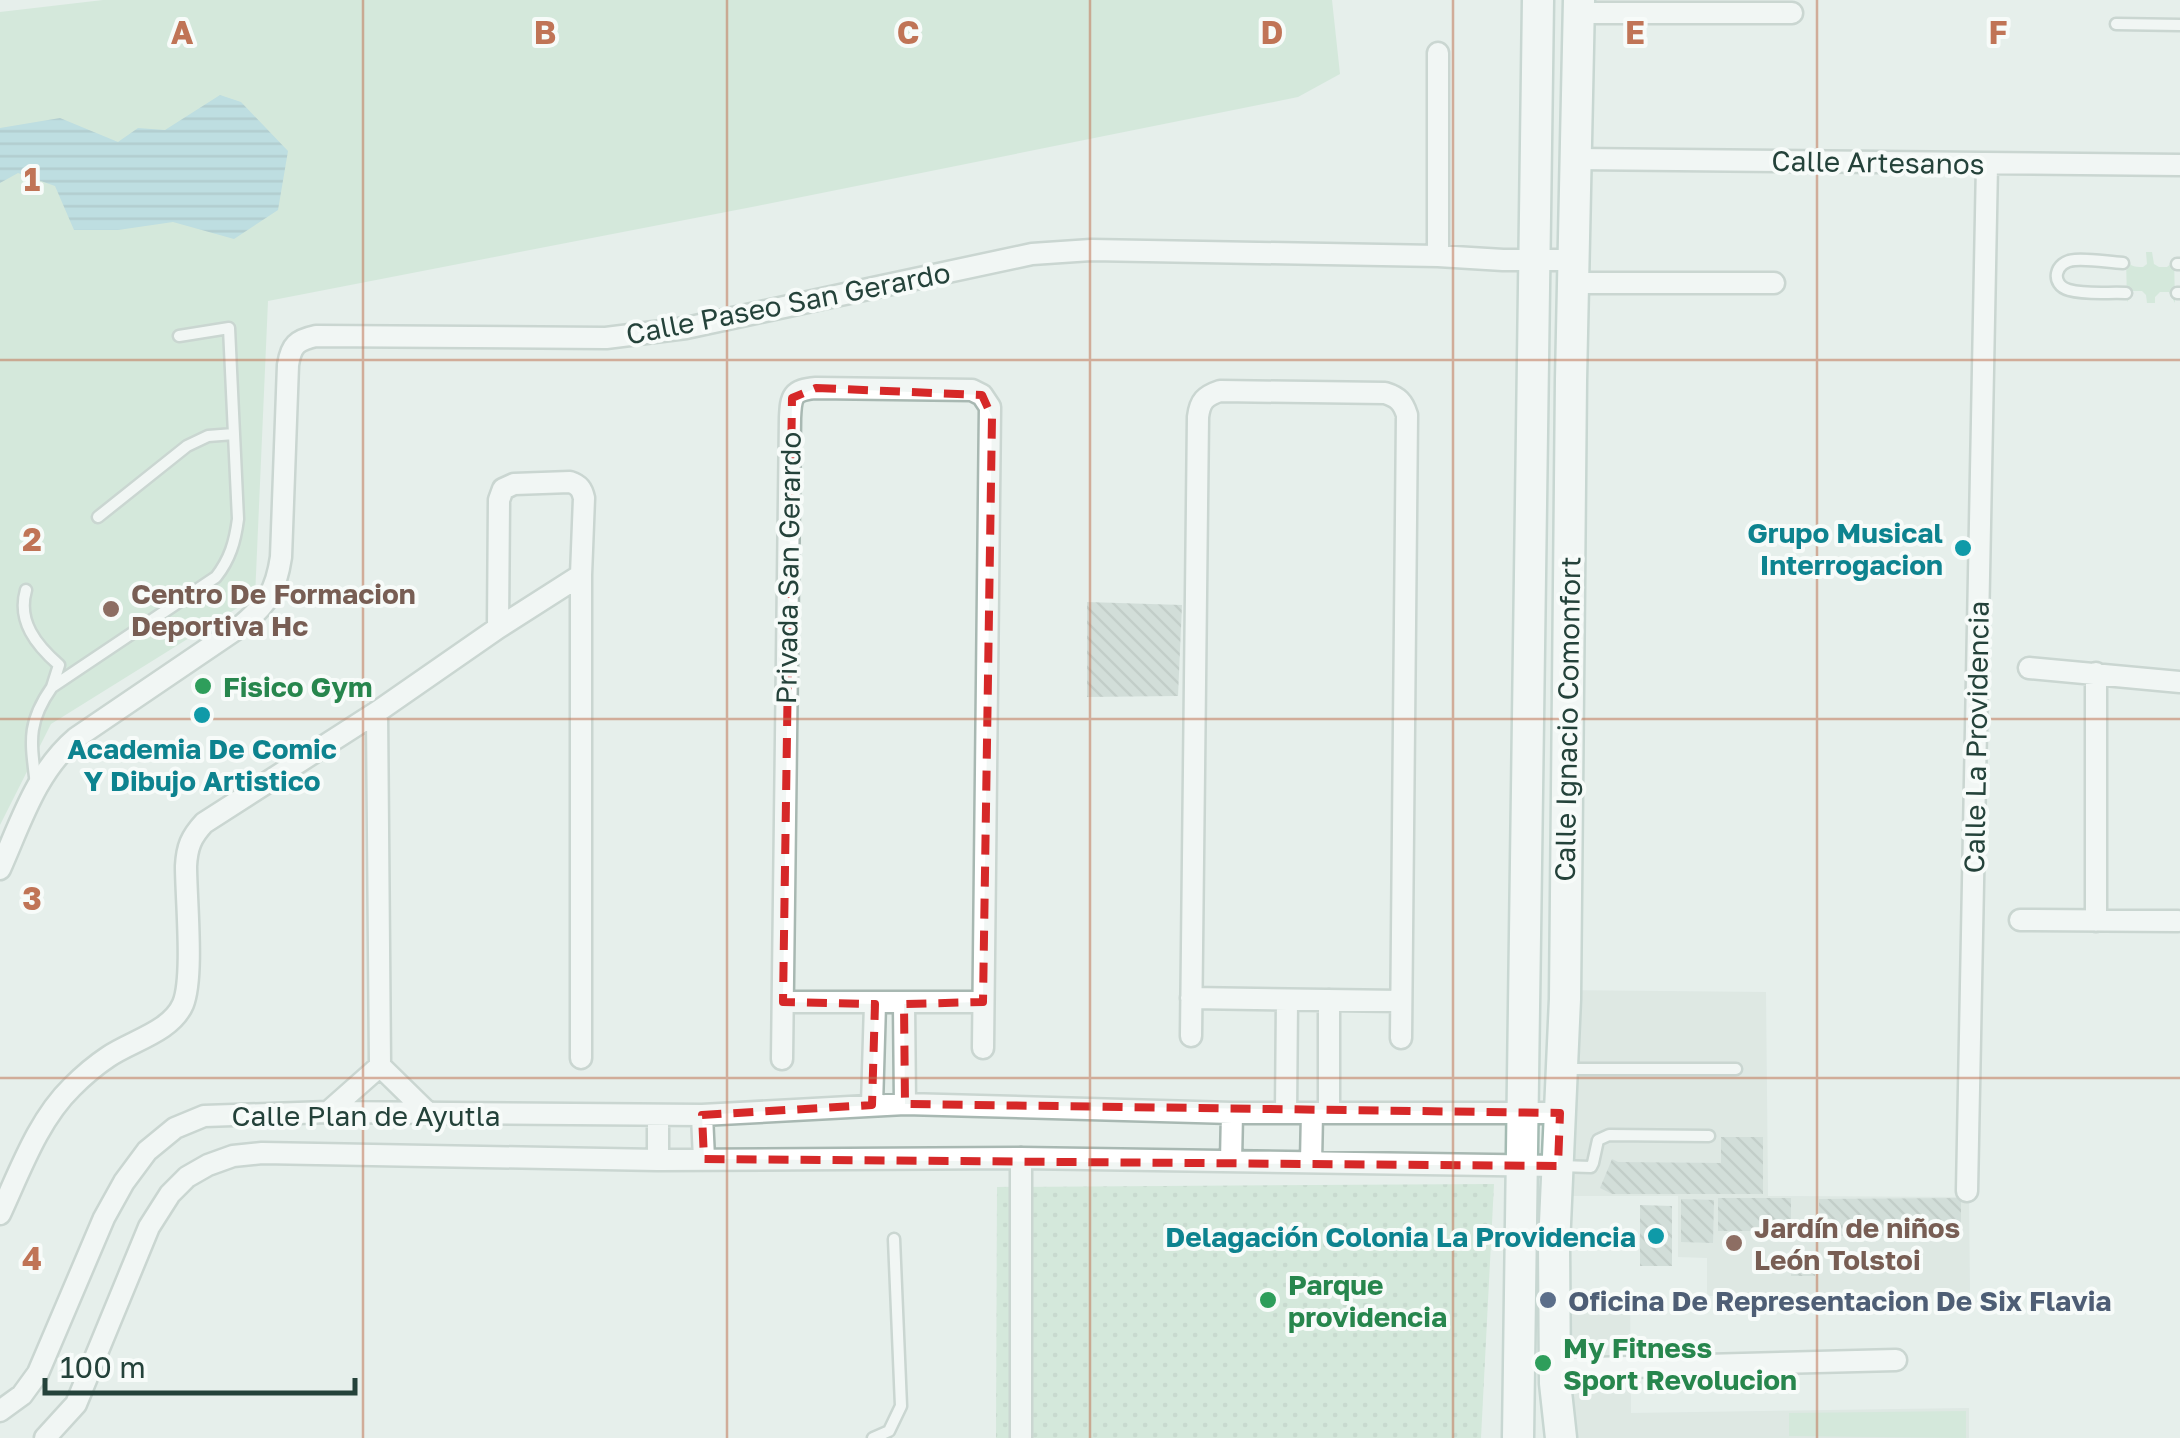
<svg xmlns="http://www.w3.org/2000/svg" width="2180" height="1438" viewBox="0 0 2180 1438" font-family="'Golos Text',sans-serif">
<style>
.built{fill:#d4dfda}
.green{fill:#bfe0c8}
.park{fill:url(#park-dots)}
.water{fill:url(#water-rules)}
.building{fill:url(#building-back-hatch)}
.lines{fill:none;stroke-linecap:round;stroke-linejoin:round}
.service-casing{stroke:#a8b8b2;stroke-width:15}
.minor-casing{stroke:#a8b8b2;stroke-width:25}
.secondary-casing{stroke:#a4bbb3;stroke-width:35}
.service{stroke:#fff;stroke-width:10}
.minor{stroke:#fff;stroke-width:20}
.secondary{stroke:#fff;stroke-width:30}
.marked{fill:none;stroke:#d62828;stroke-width:8;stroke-dasharray:20 12;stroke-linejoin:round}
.grid{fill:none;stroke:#c07456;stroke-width:2.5;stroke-opacity:0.55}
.culture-dot{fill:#0f9aa8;stroke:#f7fbf9;stroke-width:4}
.education-dot{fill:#8d6e63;stroke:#f7fbf9;stroke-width:4}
.leisure-dot{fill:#2e9e5b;stroke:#f7fbf9;stroke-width:4}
.service-dot{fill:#5c6f8a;stroke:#f7fbf9;stroke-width:4}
.labels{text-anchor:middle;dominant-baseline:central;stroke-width:8;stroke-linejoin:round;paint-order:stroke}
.street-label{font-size:28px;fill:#24423a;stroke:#f7fbf9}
.culture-label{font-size:28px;font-weight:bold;fill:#0d838f;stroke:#f7fbf9;text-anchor:end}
.education-label{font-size:28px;font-weight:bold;fill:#785e54;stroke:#f7fbf9;text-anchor:start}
.leisure-label{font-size:28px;font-weight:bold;fill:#27864d;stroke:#f7fbf9;text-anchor:start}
.service-label{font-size:28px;font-weight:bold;fill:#4e5e75;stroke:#f7fbf9;text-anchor:start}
.grid-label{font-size:32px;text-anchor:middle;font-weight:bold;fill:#c07456;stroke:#f7fbf9;stroke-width:8;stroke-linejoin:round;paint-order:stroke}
</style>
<defs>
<pattern id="park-dots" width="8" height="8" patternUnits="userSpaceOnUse" patternTransform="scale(2.5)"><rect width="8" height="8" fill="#bfe0c8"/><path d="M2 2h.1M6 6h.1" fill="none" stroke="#a4c1ad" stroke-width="1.8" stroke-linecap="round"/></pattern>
<pattern id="water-rules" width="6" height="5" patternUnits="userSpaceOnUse" patternTransform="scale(2.5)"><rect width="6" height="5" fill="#8ec9d4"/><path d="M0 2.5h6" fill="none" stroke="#74a5ad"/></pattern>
<pattern id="building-back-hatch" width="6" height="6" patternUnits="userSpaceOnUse" patternTransform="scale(2.5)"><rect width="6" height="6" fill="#bbcac4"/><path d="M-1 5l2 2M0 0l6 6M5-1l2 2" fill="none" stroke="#98a6a0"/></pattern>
</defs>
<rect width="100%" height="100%" fill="#e6efeb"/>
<path class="built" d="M1555,990L1766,992L1768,1196L1969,1197L1970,1293L1707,1296V1258L1678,1257V1196H1565L1564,1297H1630L1631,1413L1969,1408V1438H1564Z"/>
<path class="green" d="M103,0H1332L1340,74L1298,97L757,206L268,301L255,597L51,724L0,825V12Z
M2146,252H2152L2154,264L2159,267H2167L2172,263L2174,257L2175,303L2169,292H2160L2155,297V303H2147L2146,295L2142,291H2133L2127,302L2126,257C2129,266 2133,267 2143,267L2147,264Z
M1966,1411V1438L1789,1436V1413Z"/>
<path class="park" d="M1494,1184L1481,1438H996L997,1187Z"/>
<path class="water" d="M220,95L241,102L288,151L278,210L234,239L173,222L118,230H74L55,186L18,173L0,183V128L60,118L118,142L138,128L165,130Z"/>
<path class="building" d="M1087,602L1182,605L1178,696L1087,697Z
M1721,1137H1763V1194H1612L1600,1188L1612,1159L1618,1162L1721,1163Z
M1718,1198H1791V1231H1718Z
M1961,1198V1235L1819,1236V1199Z
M1681,1199L1714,1200L1713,1243L1681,1242Z
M1640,1205L1672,1206V1266H1640Z
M1791,1254H1814L1815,1276H1791Z"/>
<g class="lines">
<defs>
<path id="service" d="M2116,24L2180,25
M2123,263C2107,262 2091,259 2075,260C2054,261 2050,285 2069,290C2087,295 2109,292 2126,293
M2177,264H2180
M2177,293H2180
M98,517L187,446L208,436L234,434
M26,590C17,621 36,645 59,665L52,687
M36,785C31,742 26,724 52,687L216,577C230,559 235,542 238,519L229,328L179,336
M1563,1069H1736
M1559,1166L1591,1167L1593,1163L1598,1140L1609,1135L1709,1136
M873,1438L889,1431L901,1406L894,1239"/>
<path id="minor" d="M1579,13H1792
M1438,53V256
M1575,159L2180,165
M1573,283H1774
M498,628L499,500L503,489L514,484L570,482C579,485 582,489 584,498L581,575V1058
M2029,668L2180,682
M2096,673V921
M377,712L380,1066L428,1113
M0,869C21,822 36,772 76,738L241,626C267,604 276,591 281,557L288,365C291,345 297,340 316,336L606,338L686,328L1032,254L1091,250L1438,256L1503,260H1573
M2020,920L2178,921
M1191,998L1401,1001
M783,1002H983
M904,1004L905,1104
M1191,1036L1198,417C1200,401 1205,396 1220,391L1385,393C1398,397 1403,402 1407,415L1401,1038
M782,1059L790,418C791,396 792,390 816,388L972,390L982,395L990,407L983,1048
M872,1105L875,1004
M328,1112L380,1066
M1286,1113L1287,1000
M1329,1113V1000
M702,1115L704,1159
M1021,1158V1438
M658,1160V1115
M1231,1161L1232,1113
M1311,1162L1312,1113
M1967,1191L1987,164
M0,1214C20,1171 38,1120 72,1087C83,1076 96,1065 108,1057C131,1041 171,1032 183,1004C194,977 186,899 186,866C187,847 191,837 204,823L377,712L498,628L581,575
M1555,1369L1896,1360
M0,1411L22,1395L38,1373L104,1218L124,1182L147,1151L175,1128L204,1116L328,1112L702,1115L905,1104L1232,1113H1560
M45,1438L76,1404L149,1227L170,1194L187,1177L208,1165L233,1156L262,1153L658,1160L1021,1158L1558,1166"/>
<path id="secondary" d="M1518,1438L1538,0
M1561,1438L1555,1383L1554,1246L1565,999L1571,380L1579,0"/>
</defs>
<use href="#service" class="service-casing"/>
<use href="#minor" class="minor-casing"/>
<use href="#secondary" class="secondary-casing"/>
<use href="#service" class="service"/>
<use href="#minor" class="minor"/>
<use href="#secondary" class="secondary"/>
</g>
<path d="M0 0H2180V1438H0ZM816,388L982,395L992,417L983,1002L904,1004L905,1104L1560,1113L1558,1166L704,1159L702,1115L872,1105L875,1004L783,1002L792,398Z" fill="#e6efeb" fill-opacity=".55" fill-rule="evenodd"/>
<path class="marked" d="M816,388L982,395L992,417L983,1002L904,1004L905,1104L1560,1113L1558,1166L704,1159L702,1115L872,1105L875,1004L783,1002L792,398Z"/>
<path class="grid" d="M363,0V1438M727,0V1438M1090,0V1438M1453,0V1438M1817,0V1438M0,360H2180M0,719H2180M0,1078H2180"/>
<g class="culture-dot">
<circle cx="1963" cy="548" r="10"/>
<circle cx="202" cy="715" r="10"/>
<circle cx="1656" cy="1236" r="10"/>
</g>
<g class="education-dot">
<circle cx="111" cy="609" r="10"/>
<circle cx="1734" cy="1243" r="10"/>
</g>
<g class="leisure-dot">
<circle cx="203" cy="686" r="10"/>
<circle cx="1268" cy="1300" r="10"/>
<circle cx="1543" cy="1363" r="10"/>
</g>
<circle class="service-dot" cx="1548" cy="1300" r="10"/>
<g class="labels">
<g class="street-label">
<text transform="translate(1878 162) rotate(1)">Calle Artesanos</text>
<text transform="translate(788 303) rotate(-11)">Calle Paseo San Gerardo</text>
<text transform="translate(788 568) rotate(-89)">Privada San Gerardo</text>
<text transform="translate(1567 719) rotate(-89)">Calle Ignacio Comonfort</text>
<text transform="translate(1976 737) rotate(-89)">Calle La Providencia</text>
<text x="366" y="1115">Calle Plan de Ayutla</text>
</g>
<g class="culture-label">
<text x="1943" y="532">Grupo Musical<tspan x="1943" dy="32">Interrogacion</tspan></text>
<text x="202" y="748" text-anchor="middle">Academia De Comic<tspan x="202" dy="32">Y Dibujo Artistico</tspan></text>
<text x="1636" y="1236">Delagación Colonia La Providencia</text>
</g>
<g class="education-label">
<text x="131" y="593">Centro De Formacion<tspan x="131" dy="32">Deportiva Hc</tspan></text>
<text x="1754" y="1227">Jardín de niños<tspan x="1754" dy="32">León Tolstoi</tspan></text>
</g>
<g class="leisure-label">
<text x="223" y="686">Fisico Gym</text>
<text x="1288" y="1284">Parque<tspan x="1288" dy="32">providencia</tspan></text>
<text x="1563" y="1347">My Fitness<tspan x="1563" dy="32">Sport Revolucion</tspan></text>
</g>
<g class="service-label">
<text x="1568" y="1300">Oficina De Representacion De Six Flavia</text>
</g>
</g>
<g class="grid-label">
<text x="182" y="44">A</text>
<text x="545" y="44">B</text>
<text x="908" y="44">C</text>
<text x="1272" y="44">D</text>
<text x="1635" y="44">E</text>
<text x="1998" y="44">F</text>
<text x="32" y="191">1</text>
<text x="32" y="551">2</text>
<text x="32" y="910">3</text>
<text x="32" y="1270">4</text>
</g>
<path d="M45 1378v15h310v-15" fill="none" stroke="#24423a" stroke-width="5"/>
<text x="60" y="1378" font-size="30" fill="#24423a" stroke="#f7fbf9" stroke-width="8" paint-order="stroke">100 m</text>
</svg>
